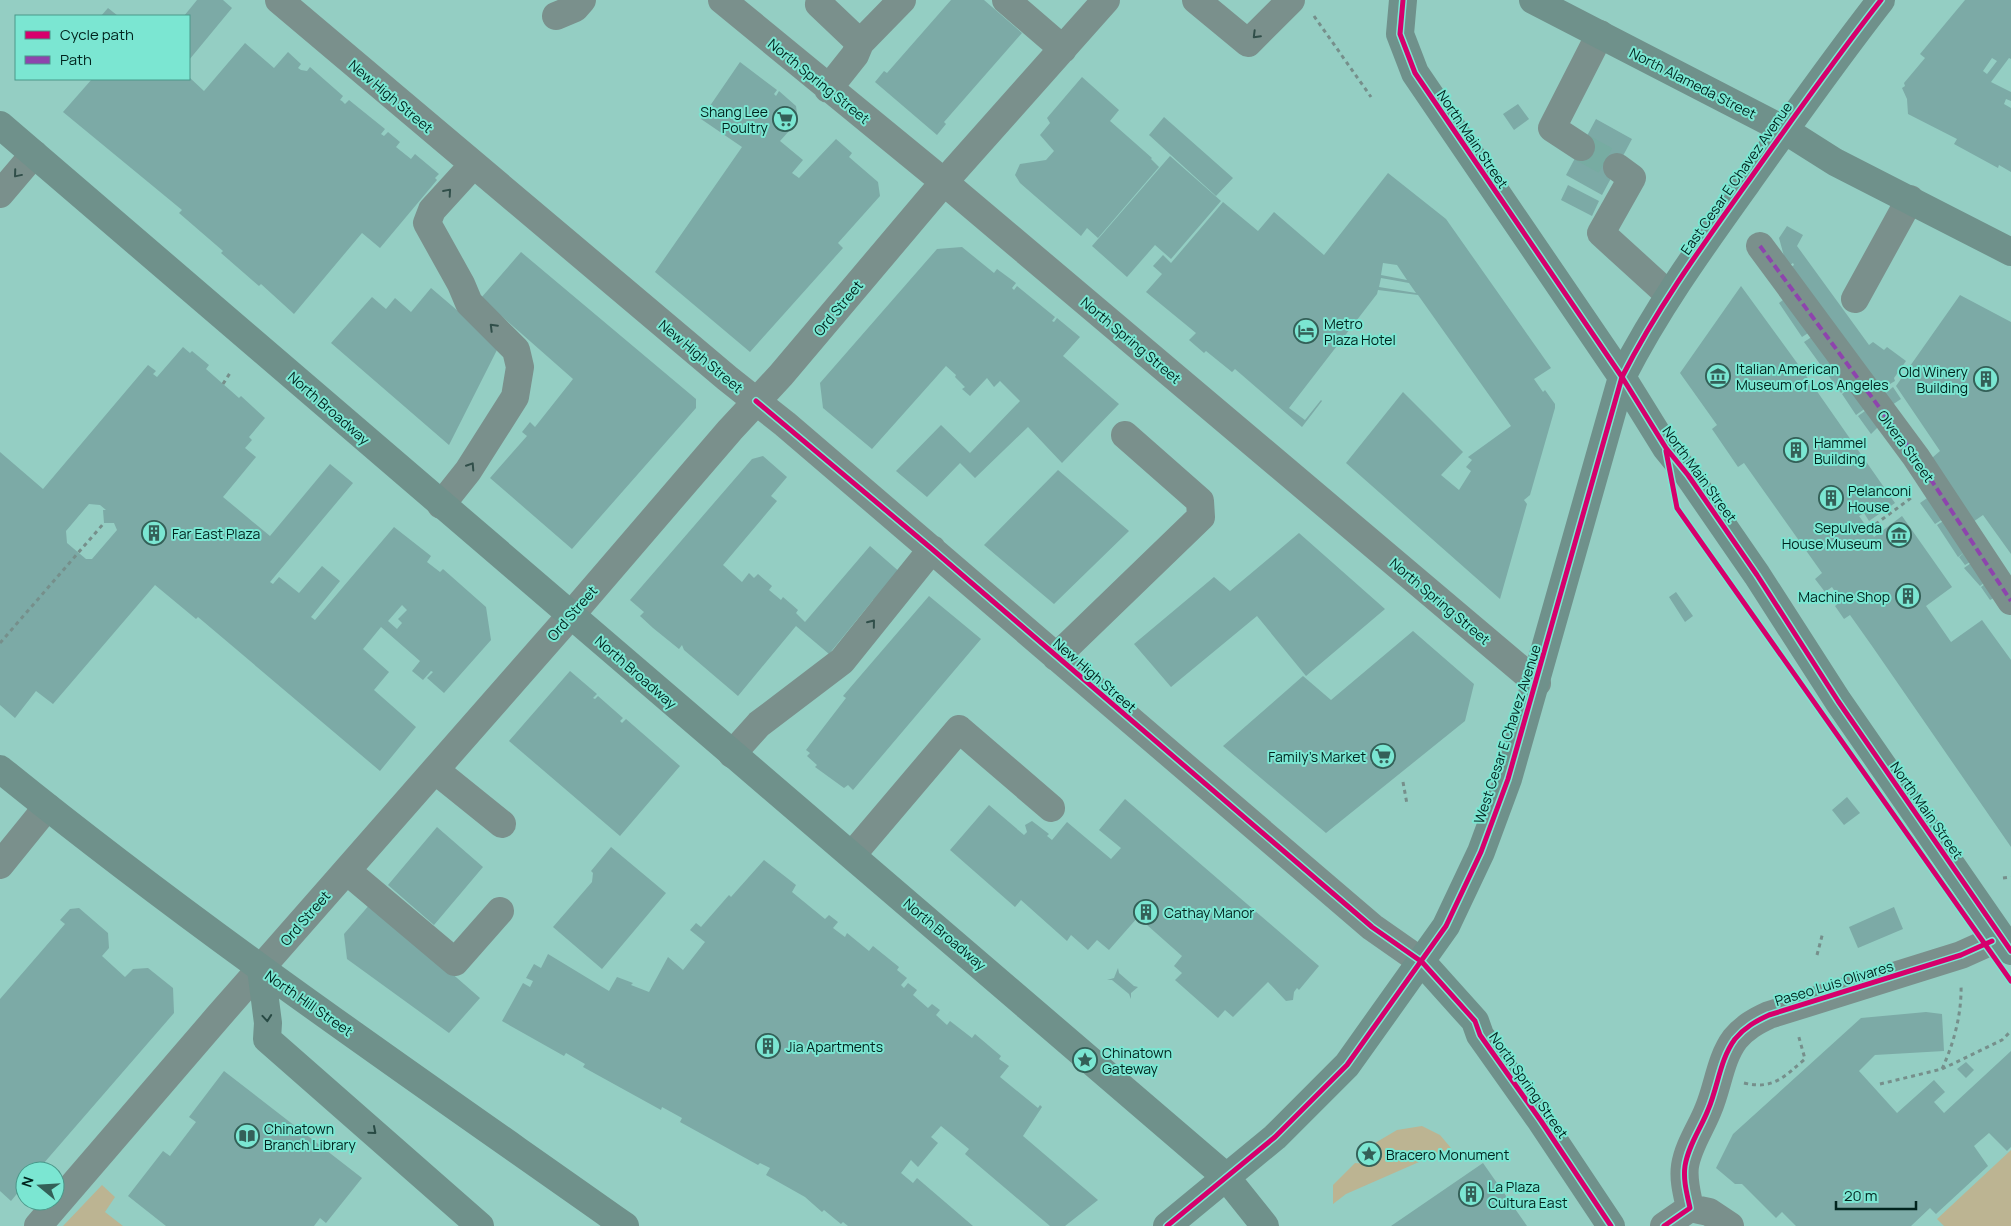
<svg xmlns="http://www.w3.org/2000/svg" width="2011" height="1226" viewBox="0 0 2011 1226" font-family="Manrope,sans-serif">
<style>
.green{fill:#bcb492}
.building{fill:#7caaa6;fill-rule:evenodd}
.lines{fill:none;stroke-linecap:round;stroke-linejoin:round}
.minor-tunnel{stroke:#77aca2;stroke-width:28;stroke-dasharray:28 14;stroke-linecap:butt}
.path{stroke:#768f8b;stroke-width:3;stroke-dasharray:4 4;stroke-linecap:butt}
.minor{stroke:#7a908c;stroke-width:28}
.major{stroke:#6f918b;stroke-width:28}
.quiet{stroke:#8e44ad;stroke-width:4;stroke-dasharray:8 4;stroke-linecap:butt}
.cycleway-casing{stroke:#7be6d2;stroke-width:8}
.cycleway{stroke:#d6006c;stroke-width:5}
.oneway{stroke:#314f4a}
.oneway2{stroke:#284a44}
.labels{text-anchor:middle;dominant-baseline:central;stroke-width:4;stroke-linejoin:round;paint-order:stroke}
.street-label{font-size:14px;fill:#01241e;stroke:#7be6d2}
.poi-label{font-size:14px;fill:#01241e;stroke:#7be6d2;text-anchor:start}
</style>
<rect width="100%" height="100%" fill="#94cec3"/>
<path class="green" d="M1422,1126L1440,1135L1451,1148L1346,1194L1333,1204V1185L1355,1163L1368,1164L1374,1161L1377,1152L1375,1143L1397,1130Z
M2011,1150V1226H1944L1937,1219Z
M102,1185L115,1197L105,1212L123,1226H63Z"/>
<path class="building" d="M197,0H223L232,8L189,60V16H184Z
M951,0H984L1022,33L944,122L946,124L937,135L875,82L884,71L887,73Z
M1965,0H2011V59L2009,58L1991,82L2011,92V101L2006,99L2004,104L2011,108V172L1999,165L1998,168L1954,144L1957,139L1908,114L1907,99L1902,88L1905,86L1904,83L1925,58L1920,54ZM1992,58L1997,61L1987,74L1983,71Z
M108,8L118,16H101Z
M245,43L274,68L288,52L301,64L298,68L301,70L307,71L310,67L343,96L340,100L342,101L345,104L349,100L385,129L381,134L384,136L388,132L400,142L396,147L411,159L415,154L439,174L435,178L437,180L380,248L362,233L294,314L261,284L259,286L221,253L223,251L179,213L182,210L63,112L92,79L189,77L204,91Z
M740,62L777,90L774,94L776,96L779,91L796,106L798,121L780,141L803,160L792,173L799,178L836,139L852,153L849,157L878,182L880,196L838,243L843,248L750,352L655,272L742,147L701,119Z
M1082,77L1119,110L1110,121L1152,158L1151,159L1159,167L1098,238L1087,228L1081,236L1020,183L1015,175L1020,164L1046,160L1054,151L1040,135L1050,123L1047,118Z
M1518,104L1529,119L1514,130L1503,114Z
M1164,117L1233,178L1216,196L1149,135Z
M1596,119L1632,139L1602,195L1566,175Z
M1170,156L1221,201L1171,259L1155,245L1127,277L1092,246Z
M1388,173L1446,219L1551,368L1534,379L1543,392L1545,390L1555,404V408L1530,495L1524,500L1527,504L1500,599L1346,463L1403,392L1463,452L1441,475L1459,490L1471,471L1466,467L1472,460L1468,457L1511,426L1418,295L1378,290L1377,294L1289,408L1305,420L1321,400L1322,401L1302,427L1235,369L1232,372L1206,351L1204,353L1189,340L1196,333L1146,292L1162,274L1153,266L1163,255L1171,263L1223,202L1258,231L1274,212L1324,255ZM1383,263L1397,265L1407,280L1381,275ZM1381,278L1409,283L1416,293L1379,287Z
M1568,185L1599,201L1592,216L1561,200Z
M1787,226L1803,235L1797,246L1869,345L1873,342L1884,350L1887,347L1906,361L1894,378L1895,381L1875,393L1788,269L1794,265L1793,263L1787,267L1779,238Z
M962,247L994,273L997,269L1016,283L1012,288L1014,290L1017,286L1055,317L1052,321L1054,322L1057,318L1080,337L1063,356L1119,404L1062,463L1028,427L975,478L960,463L927,497L896,471L941,425L970,453L1020,401L1000,381L994,387L987,378L970,396L962,389L965,387L955,377L956,375L946,366L872,449L823,408L820,383L937,249Z
M521,252L696,399V408L572,549L490,478L527,436L522,432L530,422L535,427L573,379L481,298Z
M1741,286L1800,367L1895,503L1869,521L1864,513L1859,516L1874,537L1902,516L1952,587L1926,606L1951,642L1982,620L2011,660V847L1872,646L1850,615L1844,619L1835,606L1841,601L1832,587L1825,592L1815,579L1822,573L1744,463L1738,467L1712,429L1717,425L1680,373Z
M431,288L499,346L449,445L331,343L372,297L386,309L395,298L411,312Z
M1791,294L1816,328L1802,337L1779,303Z
M1960,295L2011,322V554L1983,515L1970,524L1925,464L1940,451L1896,386Z
M1819,332L1856,382L1841,393L1804,342Z
M183,347L190,353L192,351L209,365L206,369L239,398L241,396L265,418L249,437L252,440L245,448L256,457L223,497L270,536L330,464L353,483L270,582L273,584L279,577L299,593L322,566L340,581L311,617L315,620L394,527L431,556L427,562L440,572L443,569L486,607L491,640L444,693L427,678L433,672L431,671L423,680L412,671L420,661L381,627L363,649L389,672L374,690L416,727L380,771L198,617L196,619L155,585L53,704L36,691L15,718L0,705V452L43,489L148,365L156,371L153,374L157,377ZM89,504L100,505L106,510H103L104,523H114L117,530L92,559H86L67,543L66,531ZM402,605L407,610L398,619L402,623L397,629L388,621Z
M1857,383L1870,405L1856,415L1842,394Z
M1893,387L1901,399L1889,407L1881,397Z
M1872,406L1883,422L1871,434L1858,416Z
M763,456L787,477L771,496L777,501L723,565L742,582L749,573L754,578L758,574L772,586L769,590L781,600L783,597L798,610L796,613L805,622L870,546L902,574L878,604L873,600L829,654L796,626L738,696L684,650L682,645L679,649L653,628L640,616L644,612L630,600L752,459Z
M1058,470L1129,531L1054,604L984,545Z
M1933,494L1948,516L1935,524L1920,503Z
M1948,518L1975,559L1965,565L1959,557L1965,552L1958,557L1937,525Z
M1299,533L1385,609L1306,676L1257,616L1171,687L1134,644L1214,577L1230,591Z
M1978,558L1990,578L1980,586L1964,568Z
M1992,579L1999,595L1990,600L1981,587Z
M1676,592L1693,616L1685,622L1669,597Z
M929,596L981,639L853,790L848,785L844,788L815,767L817,765L807,756L810,753L806,750L846,698L843,696Z
M1413,631L1474,684L1465,721L1326,833L1223,746L1303,676L1331,700Z
M570,671L597,694L593,698L595,699L598,696L623,718L620,721L622,723L626,719L680,766L620,836L509,741Z
M1847,797L1860,813L1844,825L1832,810Z
M1125,799L1319,966L1299,990L1297,988L1294,992L1293,1000L1286,1001L1268,982L1233,1017L1225,1010L1218,1018L1175,980L1182,973L1174,966L1182,956L1138,917L1109,950L1097,940L1088,950L1071,935L1067,941L1021,900L1015,907L950,850L989,805L1024,835L1027,832L1025,825L1032,821L1049,834L1047,836L1052,840L1067,822L1111,859L1121,848L1099,830Z
M437,827L483,867L434,925L388,885Z
M611,847L666,893L602,969L553,927L592,882L593,873L591,871Z
M764,860L796,885L792,892L825,919L829,915L838,922L833,928L845,937L847,933L869,951L873,946L899,967L897,970L907,978L901,985L904,988L908,983L917,990L913,995L928,1008L932,1004L940,1010L936,1015L947,1025L950,1021L972,1038L975,1034L1001,1056L999,1059L1009,1066L1000,1077L1038,1108L1040,1105L1042,1107L1023,1136L1098,1200L1065,1226H1050L965,1154L969,1149L941,1126L931,1137L938,1143L918,1167L911,1160L901,1173L913,1183L917,1178L973,1226H848L843,1222L841,1224L824,1210L822,1212L805,1197L766,1175L770,1168L760,1163L758,1165L680,1122L682,1118L662,1107L661,1110L583,1067L585,1064L566,1053L564,1056L502,1021L523,983L530,987L533,981L526,978L534,964L541,968L548,954L609,991L617,977L633,983L631,985L649,992L668,957L683,970L705,942L690,930L696,923L701,927L729,895L731,897Z
M371,903L480,998L449,1033L347,959L344,934Z
M1894,907L1903,929L1858,948L1849,927Z
M79,908L108,933L109,948L102,956L125,977L133,969L148,968L173,988L174,1013L37,1171H25V1184L11,1201L0,1191V999L65,924L60,920L70,909Z
M1118,968L1119,973L1134,986L1138,987L1131,993V999L1129,994L1112,980H1107L1114,978Z
M1926,1012L1942,1014L1944,1051L1875,1055L1859,1071L1897,1113L1934,1080L1945,1092L1934,1102L1944,1113L2011,1051V1147L2007,1151L1989,1133L1974,1146L1988,1166L1936,1214L1930,1208L1911,1226H1796L1782,1212L1776,1218L1742,1184H1735L1716,1168L1733,1134L1861,1018Z
M1966,1062L1974,1070L1966,1078L1957,1069Z
M224,1071L362,1178L326,1223L320,1218L314,1226H166L128,1196L163,1151L170,1156L196,1122L189,1117Z
M1483,1163L1527,1226H1391Z"/>
<g class="lines">
<path class="minor-tunnel" d="M1581,147L1617,167"/>
<path class="path" d="M1314,16L1371,97
M223,384L230,373
M1869,529L1911,498
M0,643L104,523
M1403,782L1407,804
M2003,878L2011,877
M1817,955L1823,932
M1942,1069L2002,1040L2011,1031
M1744,1083C1773,1090 1784,1077 1805,1059L1798,1034
M1880,1084L1942,1069C1954,1043 1962,1013 1961,984"/>
<path class="minor" d="M279,0L727,378L785,424L1372,927L1422,962
M722,0L944,182L1537,683
M820,0L819,4L860,43L902,0
M1006,0L1063,49
M1196,0L1248,43L1291,0
M556,16L575,8L582,0
M828,89L855,55L860,43
M1581,147L1552,128L1600,34
M1617,167L1632,178L1601,233L1669,295
M0,194L34,154
M1760,246L1916,457L2011,601
M1855,299L1910,199
M441,505L468,471L515,397L520,367L516,350L469,303L461,284L427,223L432,210L473,165
M1056,657L1201,517L1200,501L1125,435
M732,754L759,724L842,661L932,549
M435,770L502,824
M852,855L959,729L1051,808
M0,865L47,807
M347,871L455,962L500,911
M1690,1208C1687,1194 1683,1180 1685,1166C1688,1146 1701,1128 1708,1110C1718,1087 1720,1059 1735,1039C1745,1027 1756,1021 1769,1015L1961,955L2001,937
M38,1226L217,1018L571,615L730,430L781,375L944,182L1106,0
M1664,1226L1690,1208L1709,1212L1730,1226"/>
<path class="major" d="M1403,0L1400,34L1415,73L1622,377L1666,448L1688,475L1757,575L1838,701L2011,951
M1533,0L1783,129L1835,162L2011,252
M0,125L1225,1176L1265,1226
M0,769C201,932 414,1077 625,1226
M1422,962L1475,1021L1480,1035L1541,1121L1611,1226
M261,969L268,1023L267,1039L480,1226
M1167,1226L1275,1137L1347,1065L1446,926L1481,852L1508,779L1622,377C1657,308 1702,246 1747,183C1791,121 1834,60 1881,0"/>
<path class="quiet" d="M1760,246L1916,457L2011,601"/>
<defs>
<path id="cycleway" d="M1403,0L1400,34L1415,73L1622,377L1666,448L1688,475L1757,575L1838,701L2011,951
M756,401L932,549L1372,927L1422,962L1475,1021L1480,1035L1541,1121L1611,1226
M1666,451L1677,508L2011,981
M1167,1226L1275,1137L1347,1065L1446,926L1481,852L1508,779L1622,377C1657,308 1702,246 1747,183C1791,121 1834,60 1881,0
M1664,1226L1690,1208C1687,1194 1683,1180 1685,1166C1688,1146 1701,1128 1708,1110C1718,1087 1720,1059 1735,1039C1745,1027 1756,1021 1769,1015L1961,955L1992,941"/>
</defs>
<use href="#cycleway" class="cycleway-casing"/>
<use href="#cycleway" class="cycleway"/>
</g>
<defs><path id="oneway-chevron" d="M-2-3.5L2.5 0L-2 3.5" fill="none" stroke-width="1.6" stroke-linecap="round" stroke-linejoin="round" transform="scale(1.25)"/></defs>
<g class="oneway">
<use href="#oneway-chevron" transform="translate(1256 35) rotate(135)"/>
<use href="#oneway-chevron" transform="translate(17 174) rotate(130)"/>
<use href="#oneway-chevron" transform="translate(448 192) rotate(-49)"/>
<use href="#oneway-chevron" transform="translate(493 327) rotate(-135)"/>
<use href="#oneway-chevron" transform="translate(471 466) rotate(-57)"/>
<use href="#oneway-chevron" transform="translate(872 623) rotate(-51)"/>
</g>
<g class="oneway2">
<use href="#oneway-chevron" transform="translate(267 1018) rotate(85)"/>
<use href="#oneway-chevron" transform="translate(373 1131) rotate(41)"/>
</g>
<defs>
<symbol id="supermarket-ring" viewBox="-11 -11 22 22"><circle r="9.5" fill="#7be6d2" stroke="#346058" stroke-width="1.5"/><path d="M-6-5.5h2.5l.6 2H6L4.5 2H-2.5L-4.4-4H-6ZM-1.5 3.2a1.3 1.3 0 1 0 .1 0ZM3 3.2a1.3 1.3 0 1 0 .1 0Z" fill="#346058"/></symbol>
<symbol id="hotel-ring" viewBox="-11 -11 22 22"><circle r="9.5" fill="#7be6d2" stroke="#346058" stroke-width="1.5"/><path d="M-6-4.5h1.5V1H6V5H4.5V3h-9V5H-6ZM-4 0a1.8 1.8 0 1 1 3.6 0ZM.5 0V-2.5h3Q6-2.5 6 0Z" fill="#346058"/></symbol>
<symbol id="museum-ring" viewBox="-11 -11 22 22"><circle r="9.5" fill="#7be6d2" stroke="#346058" stroke-width="1.5"/><path d="M0-6L6-3V-2H-6V-3ZM-5-1h2V3h-2ZM-1-1h2V3h-2ZM3-1h2V3H3ZM-6 4H6V6H-6Z" fill="#346058"/></symbol>
<symbol id="building-ring" viewBox="-11 -11 22 22"><circle r="9.5" fill="#7be6d2" stroke="#346058" stroke-width="1.5"/><path d="M-4-6H4V6H1V3H-1V6H-4ZM-2.5-4.3h1.7v1.8h-1.7ZM.8-4.3h1.7v1.8H.8ZM-2.5-1h1.7V.8h-1.7ZM.8-1h1.7V.8H.8Z" fill="#346058"/></symbol>
<symbol id="sight-ring" viewBox="-11 -11 22 22"><circle r="9.5" fill="#7be6d2" stroke="#346058" stroke-width="1.5"/><path d="M0-6L1.8-2.2L6-1.7L2.9 1.2L3.7 5.4L0 3.3L-3.7 5.4L-2.9 1.2L-6-1.7L-1.8-2.2Z" fill="#346058"/></symbol>
<symbol id="library-ring" viewBox="-11 -11 22 22"><circle r="9.5" fill="#7be6d2" stroke="#346058" stroke-width="1.5"/><path d="M-6-4Q-3-5.5-.7-3.5V5Q-3 3-6 4ZM6-4Q3-5.5 .7-3.5V5Q3 3 6 4Z" fill="#346058"/></symbol>
</defs>
<g fill-rule="evenodd">
<use href="#supermarket-ring" x="771" y="105" width="28" height="28"/>
<use href="#hotel-ring" x="1292" y="317" width="28" height="28"/>
<use href="#museum-ring" x="1704" y="362" width="28" height="28"/>
<use href="#building-ring" x="1972" y="365" width="28" height="28"/>
<use href="#building-ring" x="1782" y="436" width="28" height="28"/>
<use href="#building-ring" x="1817" y="484" width="28" height="28"/>
<use href="#building-ring" x="140" y="519" width="28" height="28"/>
<use href="#museum-ring" x="1885" y="521" width="28" height="28"/>
<use href="#building-ring" x="1894" y="582" width="28" height="28"/>
<use href="#supermarket-ring" x="1369" y="742" width="28" height="28"/>
<use href="#building-ring" x="1132" y="898" width="28" height="28"/>
<use href="#building-ring" x="754" y="1032" width="28" height="28"/>
<use href="#sight-ring" x="1071" y="1046" width="28" height="28"/>
<use href="#library-ring" x="233" y="1122" width="28" height="28"/>
<use href="#sight-ring" x="1355" y="1140" width="28" height="28"/>
<use href="#building-ring" x="1457" y="1180" width="28" height="28"/>
</g>
<g class="labels">
<g class="street-label">
<text transform="translate(819 81) rotate(39)">North Spring Street</text>
<text transform="translate(1693 83) rotate(27)">North Alameda Street</text>
<text transform="translate(391 96) rotate(40)">New High Street</text>
<text transform="translate(1473 139) rotate(56)">North Main Street</text>
<text transform="translate(1736 178) rotate(-55)">East Cesar E Chavez Avenue</text>
<text transform="translate(838 308) rotate(-50)">Ord Street</text>
<text transform="translate(1131 340) rotate(40)">North Spring Street</text>
<text transform="translate(701 356) rotate(40)">New High Street</text>
<text transform="translate(329 408) rotate(41)">North Broadway</text>
<text transform="translate(1906 446) rotate(54)">Olvera Street</text>
<text transform="translate(1700 474) rotate(54)">North Main Street</text>
<text transform="translate(1440 601) rotate(40)">North Spring Street</text>
<text transform="translate(572 613) rotate(-49)">Ord Street</text>
<text transform="translate(636 672) rotate(41)">North Broadway</text>
<text transform="translate(1095 675) rotate(41)">New High Street</text>
<text transform="translate(1507 734) rotate(-72)">West Cesar E Chavez Avenue</text>
<text transform="translate(1927 810) rotate(55)">North Main Street</text>
<text transform="translate(305 918) rotate(-49)">Ord Street</text>
<text transform="translate(945 934) rotate(40)">North Broadway</text>
<text transform="translate(1834 983) rotate(-17)">Paseo Luis Olivares</text>
<text transform="translate(309 1003) rotate(35)">North Hill Street</text>
<text transform="translate(1529 1085) rotate(55)">North Spring Street</text>
</g>
<g class="poi-label">
<text x="768" y="111" text-anchor="end">Shang Lee<tspan x="768" dy="16">Poultry</tspan></text>
<text x="1324" y="323">Metro<tspan x="1324" dy="16">Plaza Hotel</tspan></text>
<text x="1736" y="368">Italian American<tspan x="1736" dy="16">Museum of Los Angeles</tspan></text>
<text x="1968" y="371" text-anchor="end">Old Winery<tspan x="1968" dy="16">Building</tspan></text>
<text x="1814" y="442">Hammel<tspan x="1814" dy="16">Building</tspan></text>
<text x="1848" y="490">Pelanconi<tspan x="1848" dy="16">House</tspan></text>
<text x="1882" y="527" text-anchor="end">Sepulveda<tspan x="1882" dy="16">House Museum</tspan></text>
<text x="172" y="533">Far East Plaza</text>
<text x="1890" y="596" text-anchor="end">Machine Shop</text>
<text x="1366" y="756" text-anchor="end">Family's Market</text>
<text x="1164" y="912">Cathay Manor</text>
<text x="786" y="1046">Jia Apartments</text>
<text x="1102" y="1052">Chinatown<tspan x="1102" dy="16">Gateway</tspan></text>
<text x="264" y="1128">Chinatown<tspan x="264" dy="16">Branch Library</tspan></text>
<text x="1386" y="1154">Bracero Monument</text>
<text x="1488" y="1186">La Plaza<tspan x="1488" dy="16">Cultura East</tspan></text>
</g>
</g>
<rect x="15" y="15" width="175" height="65" fill="#7be6d2" stroke="#4a988a"/>
<rect x="25" y="31" width="25" height="8" fill="#d6006c" stroke="#4a988a"/>
<text x="60" y="40" font-size="15" fill="#01241e">Cycle path</text>
<rect x="25" y="56" width="25" height="8" fill="#8e44ad" stroke="#4a988a"/>
<text x="60" y="65" font-size="15" fill="#01241e">Path</text>
<g transform="translate(40 1186) rotate(288)"><circle r="24" fill="#7be6d2" stroke="#4a988a"/>
<path d="M0-4L9 19L0 12L-9 19Z" fill="#346058"/>
<text y="-8" font-size="14" font-weight="bold" text-anchor="middle" fill="#01241e">N</text>
</g>
<path d="M1836 1201v8h80v-8" fill="none" stroke="#01241e" stroke-width="2.5"/>
<text x="1844" y="1201" font-size="15" fill="#01241e" stroke="#7be6d2" stroke-width="4" paint-order="stroke">20 m</text>
</svg>
